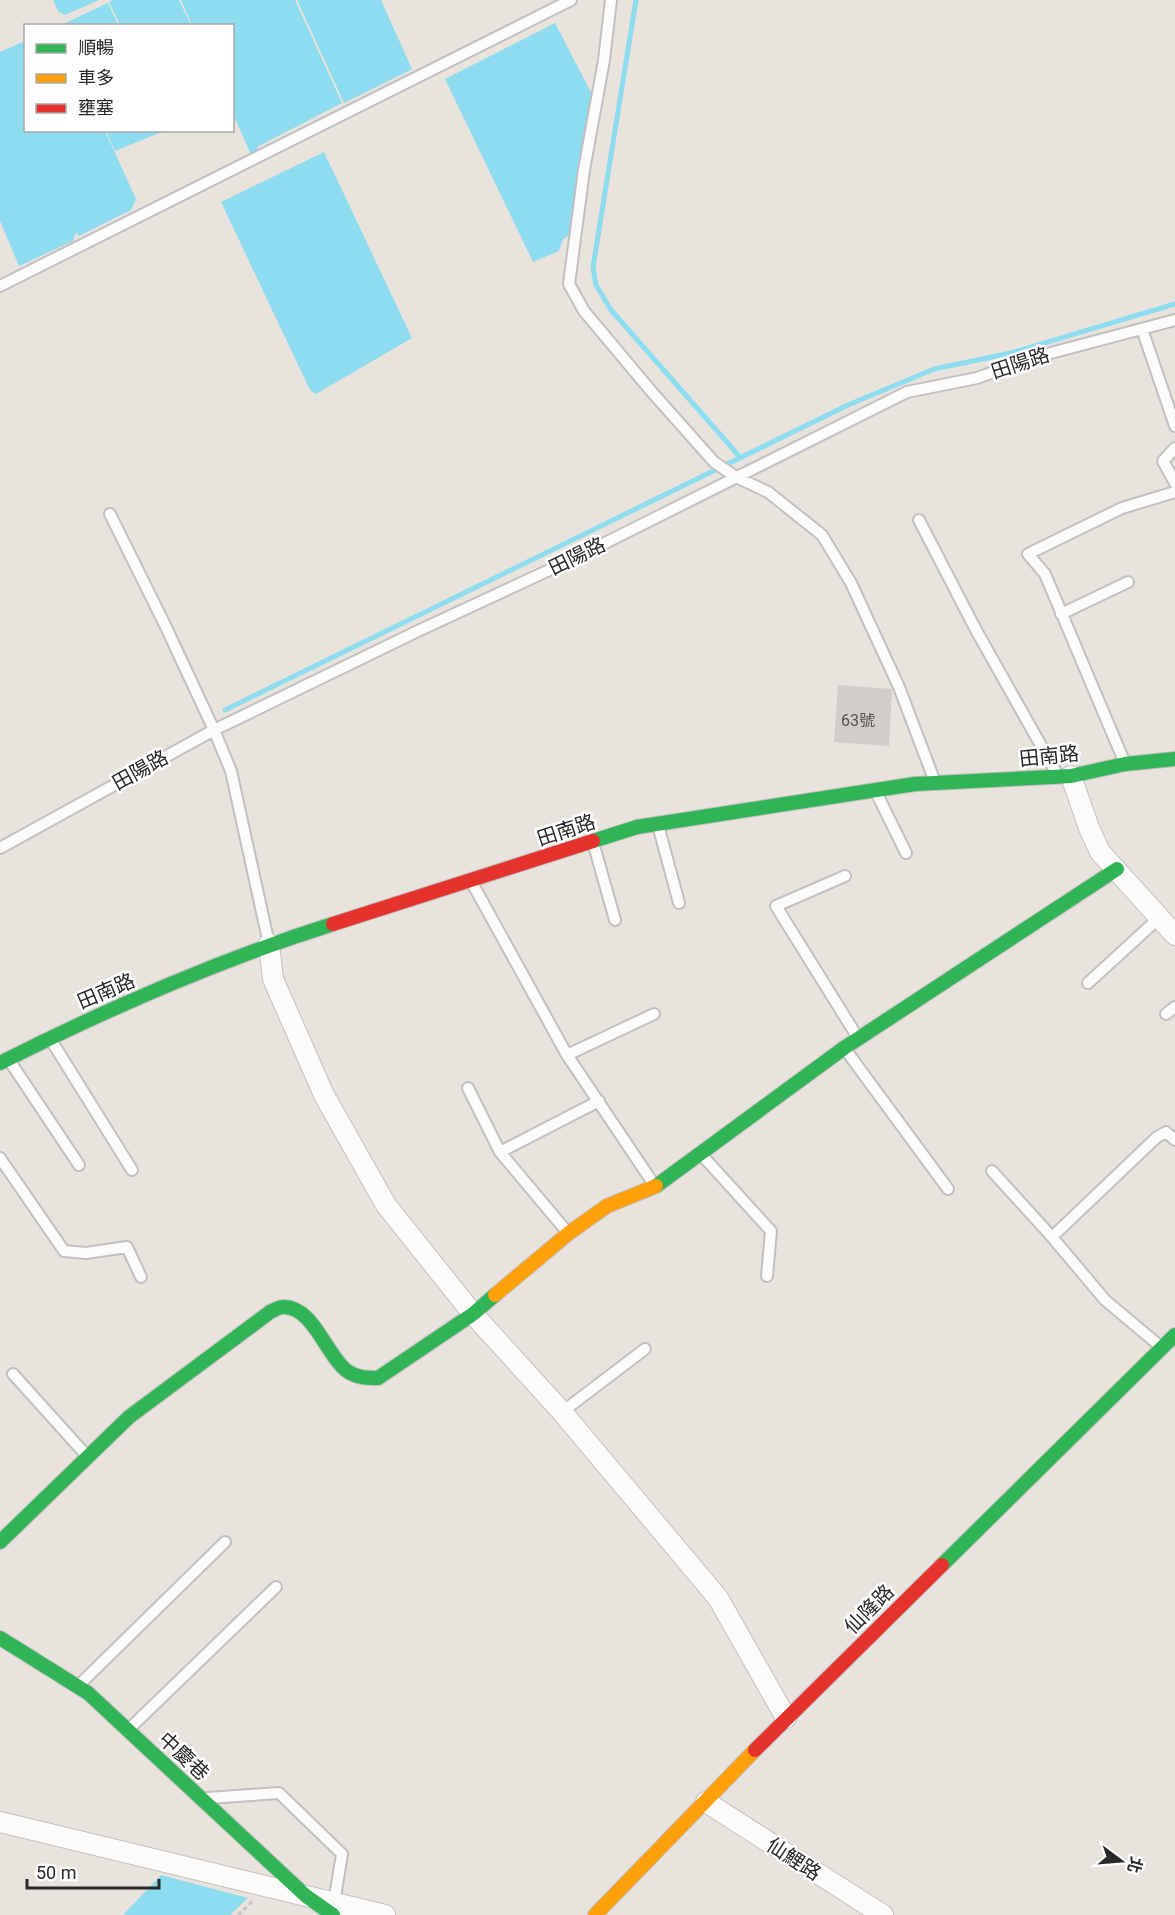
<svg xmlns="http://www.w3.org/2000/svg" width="1175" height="1915" viewBox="0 0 1175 1915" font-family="Roboto,'Noto Sans TC',sans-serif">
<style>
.water{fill:#8ddcef}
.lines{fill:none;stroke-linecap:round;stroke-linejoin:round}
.stream{stroke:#8ddcef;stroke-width:5}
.building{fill:#d1cdc9}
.lane-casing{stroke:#c1c0c0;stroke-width:14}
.street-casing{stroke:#c1c0c0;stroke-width:22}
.fast-casing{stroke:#c1c0c0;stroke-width:16}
.slow-casing{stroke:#c1c0c0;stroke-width:16}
.jam-casing{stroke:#c1c0c0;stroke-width:16}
.path{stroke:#c4c4c3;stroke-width:3;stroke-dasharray:4.5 3;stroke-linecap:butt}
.lane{stroke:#fcfbfa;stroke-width:10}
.street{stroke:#fcfbfa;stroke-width:20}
.fast{stroke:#30b455;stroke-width:14}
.slow{stroke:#ff9f0a;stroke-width:14}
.jam{stroke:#e5322d;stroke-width:14}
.labels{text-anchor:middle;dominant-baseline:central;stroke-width:5;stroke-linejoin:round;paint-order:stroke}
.number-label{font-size:16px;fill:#545352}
.street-label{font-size:20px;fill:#292929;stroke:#fff}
</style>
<rect width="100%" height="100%" fill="#e9e3de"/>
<path class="water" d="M53,0H99L65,15L58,11Z
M112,0H179L191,25H120L109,2Z
M181,0H295L342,103L257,147L260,153L252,157L233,114L232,26L192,25Z
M297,0H381L412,69L344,103Z
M108,3L118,25H61Z
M555,23L595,100L574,233L563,239L559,251L533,262L445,79Z
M25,41L26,130L105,131L136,199L131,210L79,236L76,232L73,241L19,266L0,221V52Z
M161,130L162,132L115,151L106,131Z
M324,152L412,338L316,394L310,390L221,202Z
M161,1875L248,1898L230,1915H123Z"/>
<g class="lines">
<path class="stream" d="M636,0L593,267L596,285L611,310L740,457
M225,710L848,405L934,369L1011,353L1175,304"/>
</g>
<path class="building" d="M838,685L892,689L889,746L834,742Z"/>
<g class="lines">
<defs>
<path id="lane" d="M611,0L604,60L584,170L569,284L584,311L651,391L714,462L736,477L768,492L822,535L851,583L899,687L935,782
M0,286L571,0
M1142,329L1175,426
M1175,448L1163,461L1175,483
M110,514L165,625L214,730L231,771L269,944
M919,520L976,630L1057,774
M1061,614L1128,582
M1124,761L1045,574L1028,554L1122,508L1175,492
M876,792L906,853
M658,825L679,903
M593,842L615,920
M0,848L214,730L420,630L575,558L907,392L977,378L1032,358L1175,320
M845,876L776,906L858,1038
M471,881L567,1055L655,1186
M1088,983L1160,917
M1166,1014L1175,1007
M51,1040L132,1170
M845,1049L948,1189
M567,1055L654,1014
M9,1060L79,1165
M468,1088L500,1152L568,1233
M500,1152L599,1101
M700,1153L771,1231L767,1276
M0,1158L64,1251L86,1253L127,1247L141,1277
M992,1171L1052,1237L1105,1300L1161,1347
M1052,1237L1157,1137L1166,1132L1175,1140
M13,1374L87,1456
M562,1412L645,1349
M79,1685L225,1542
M128,1730L276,1587
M208,1798L279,1793L342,1854L334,1903"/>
<path id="street" d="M1071,776L1089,828L1100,852L1175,935
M269,944L273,979L324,1095L386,1205L473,1314L562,1412L718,1598L786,1718
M706,1802L883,1915
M0,1822L385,1915"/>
<path id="fast" d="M593,841L637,827L915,784L1071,776L1125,764L1175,759
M0,1063C107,1009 219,960 333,924
M656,1186L844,1048L1117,869
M0,1542L129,1417L270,1312C274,1310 279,1307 283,1307C313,1306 326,1355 347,1371C357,1378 367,1378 378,1378L473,1314L495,1295
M942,1565L1175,1335
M0,1638L88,1693L306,1896L333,1915"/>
<path id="slow" d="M495,1295L569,1233L607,1206L656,1186
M595,1915L755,1750"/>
<path id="jam" d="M333,924L593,841
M755,1750L942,1565"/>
</defs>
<use href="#lane" class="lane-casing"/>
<use href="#street" class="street-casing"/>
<use href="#fast" class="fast-casing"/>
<use href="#slow" class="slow-casing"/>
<use href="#jam" class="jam-casing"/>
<path class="path" d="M238,1915L253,1901"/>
<use href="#lane" class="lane"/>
<use href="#street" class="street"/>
<use href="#fast" class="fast"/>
<use href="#slow" class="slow"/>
<use href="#jam" class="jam"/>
</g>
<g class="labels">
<g class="number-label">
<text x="858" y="720">63號</text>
</g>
<g class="street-label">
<text transform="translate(1020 363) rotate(-18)">田陽路</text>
<text transform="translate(577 556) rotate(-26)">田陽路</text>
<text transform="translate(1049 756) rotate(-6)">田南路</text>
<text transform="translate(140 770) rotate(-29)">田陽路</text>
<text transform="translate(566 830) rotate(-18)">田南路</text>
<text transform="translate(106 991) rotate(-23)">田南路</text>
<text transform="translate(869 1609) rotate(-45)">仙隆路</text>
<text transform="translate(184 1756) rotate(43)">中慶巷</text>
<text transform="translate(794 1859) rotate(33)">仙鯉路</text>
</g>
</g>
<rect x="24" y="24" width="210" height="108" fill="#ffffff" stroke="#a9a9a9" stroke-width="1.5"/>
<rect x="36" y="44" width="30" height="9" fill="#30b455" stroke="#a9a9a9" stroke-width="1.5"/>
<text x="78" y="54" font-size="18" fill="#292929">順暢</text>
<rect x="36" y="74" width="30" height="9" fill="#ff9f0a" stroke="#a9a9a9" stroke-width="1.5"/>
<text x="78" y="84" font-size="18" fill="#292929">車多</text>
<rect x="36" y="104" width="30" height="9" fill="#e5322d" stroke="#a9a9a9" stroke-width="1.5"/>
<text x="78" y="114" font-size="18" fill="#292929">壅塞</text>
<g transform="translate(1121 1861) rotate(106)" stroke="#ffffff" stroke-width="4.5" paint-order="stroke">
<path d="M0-4.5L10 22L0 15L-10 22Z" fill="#292929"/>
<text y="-9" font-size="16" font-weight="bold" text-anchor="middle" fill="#292929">北</text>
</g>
<path d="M27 1879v9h132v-9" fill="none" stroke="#292929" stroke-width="3"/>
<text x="36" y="1879" font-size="18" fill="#292929" stroke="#ffffff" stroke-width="4.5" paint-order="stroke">50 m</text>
</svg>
